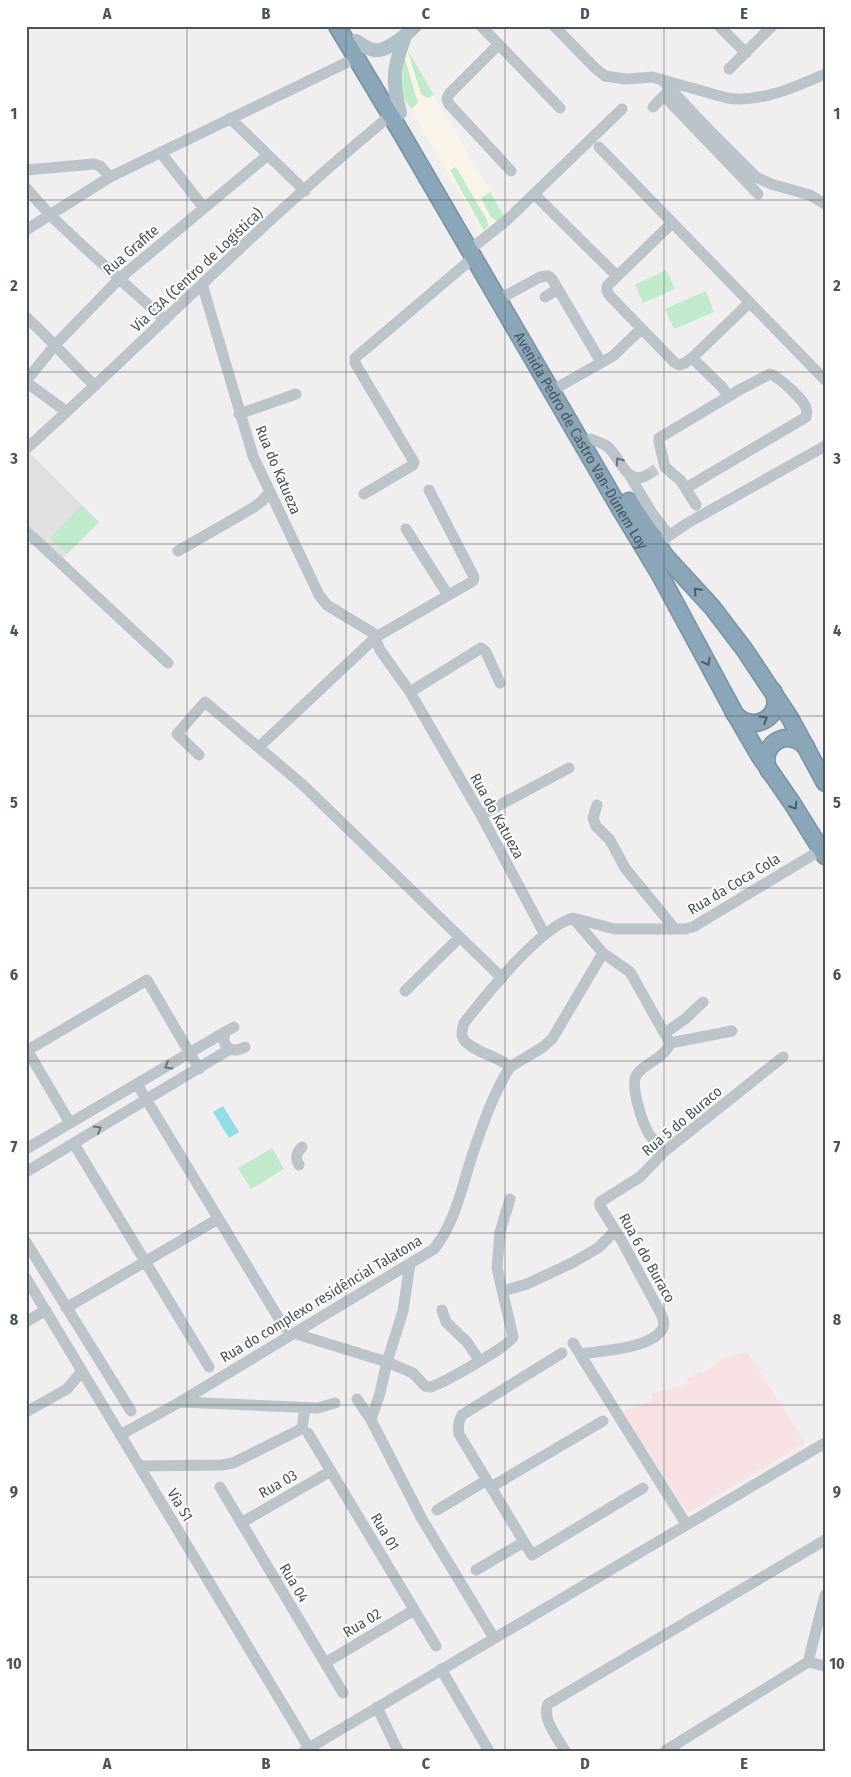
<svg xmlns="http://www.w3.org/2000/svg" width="851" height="1777" viewBox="0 0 851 1777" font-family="'Fira Sans Condensed',sans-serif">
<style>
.commercial{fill:#faf3e9}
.education{fill:#e2dfe0}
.medical{fill:#f8e1e2}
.green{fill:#c1eacc}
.water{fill:#92dce3}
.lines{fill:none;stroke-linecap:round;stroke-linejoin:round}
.minor-tunnel{stroke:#c7c8ca;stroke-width:11;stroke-dasharray:11 5.5;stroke-linecap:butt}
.highway-casing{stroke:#7692a4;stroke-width:19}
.minor{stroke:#bbc4ca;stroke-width:11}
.major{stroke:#b1c1ca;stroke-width:14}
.highway{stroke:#8ba6b8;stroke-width:16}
.oneway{stroke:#6a767c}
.oneway2{stroke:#4f5c63}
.grid{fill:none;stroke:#48545a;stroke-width:1;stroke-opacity:0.55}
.labels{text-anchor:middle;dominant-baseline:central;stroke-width:4;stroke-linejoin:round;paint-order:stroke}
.street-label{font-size:15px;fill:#48545a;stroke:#fff}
.neatline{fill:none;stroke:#48545a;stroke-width:2}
.grid-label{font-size:16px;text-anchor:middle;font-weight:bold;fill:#48545a}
</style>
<rect width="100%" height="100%" fill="#f1eeef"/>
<path class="commercial" d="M407,49L505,217L483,233L401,93L400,76Z"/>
<path class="education" d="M30,453L99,522L62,559L26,523V456Z"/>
<path class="medical" d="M747,1352L805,1443L688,1513L621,1411L654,1401L651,1394L688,1384L687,1379L699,1372L703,1373L723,1358Z"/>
<path class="green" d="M407,49L434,95L428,98L421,94Z
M404,56L418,103L411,109L401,93Z
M456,167L487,220L488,226L484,231L450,170Z
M490,192L505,217L497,221L491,217L481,198Z
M666,270L675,289L643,303L635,285Z
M706,291L714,312L674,329L665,309Z
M82,505L99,522L67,554L50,538Z
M272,1148L284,1169L251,1189L238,1168Z"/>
<path class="water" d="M223,1106L239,1132L229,1138L213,1112Z"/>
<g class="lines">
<path class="minor-tunnel" d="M647,475L660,467"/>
<defs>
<g id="highway">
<path id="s1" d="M337,26L403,136L619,507L659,573L734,712L759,755L792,803L825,856"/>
<path d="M629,501L666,557L712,607L744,649L790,718L825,783"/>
<path d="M734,713C752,735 785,717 773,691"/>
<path d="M769,771C757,745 788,726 806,747"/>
</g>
</defs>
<use href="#highway" class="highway-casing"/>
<path class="minor" d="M481,26L560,108
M554,26L595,68L605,76L626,79L652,77L727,98C761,103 795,87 825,74
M719,26L746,53
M498,45L449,94L447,99L449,104L511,171
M729,69L772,26
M661,79L712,133L756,177L771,184L810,195L825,204
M664,96L758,194
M653,107L669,90
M230,118L305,191
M599,147L825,380
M161,153L204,208
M26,170L94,164L100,166L110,177
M26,188L50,215L84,247L165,320
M534,194L616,275
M671,224L607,286V291L610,296L674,362L679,365L685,363L692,358L749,303
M26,230L110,177L356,58
M477,244L507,220L622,109
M202,284L253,456L319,595L327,605L373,633L380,650L410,692L481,815L544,933
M507,295L540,277L548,276L552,279L601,362
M545,297L558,289
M26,317C50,339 71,363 94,385
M692,358L722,387L728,396
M26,381L55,345L120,278L268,155
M26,382L67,412
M560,386L613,356L641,329
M239,414L296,394
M591,439C598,442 604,443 609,448C621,459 627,487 647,475
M26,449C148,339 263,220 391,115
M630,476L652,513L669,535
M686,488L806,417C807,413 807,412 806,408C804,400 779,377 770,374L741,389L659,438V442L665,467L681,481L696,505
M364,494L413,465L414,462L355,363V358L474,257
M406,529L448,595
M26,531L168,663
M656,545L686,524L825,446
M178,551L251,509L261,502L270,492
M410,692L481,648L486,652L500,683
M259,747L376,637L473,581L474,577L429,490
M199,755L177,734L205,702L303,785L502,978
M597,805L593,818L596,826L610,840L625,868L675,929
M481,815L569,768
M573,918L603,953L630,972L670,1043C664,1059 646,1062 637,1074C629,1085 643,1124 649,1134C653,1140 660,1146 665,1151
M405,991L459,938
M234,1027L225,1032C220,1047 232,1054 245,1047
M665,1033L685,1019L703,1002
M670,1043L732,1031
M26,1048L70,1123
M28,1050L147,980L199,1069
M510,1067L543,1047L552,1039L603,953
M137,1084L284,1327
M74,1144L209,1367
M26,1149L225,1032
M299,1165C295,1158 296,1153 302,1147
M26,1172L230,1049
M26,1242L131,1411
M26,1278L309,1748
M503,1291L527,1284L572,1263L598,1248L615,1231
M66,1308L218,1219
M442,1310L446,1322L467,1342L479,1360
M26,1322L46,1310
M293,1333L387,1362L413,1373L425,1386L430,1387C442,1384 509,1346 513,1337L497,1268L500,1232L510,1199
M573,1343L686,1524
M562,1353L462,1415C458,1422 458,1426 459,1434L524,1542L532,1555L643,1488
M580,1354C601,1351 647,1349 661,1331C664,1327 664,1321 662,1316L623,1243L600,1206V1202L640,1177L665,1151L783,1057
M357,1399L371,1420L422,1519L494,1638
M180,1402L318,1408L335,1403
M26,1412L67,1389L82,1371
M371,1420L380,1393L387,1362L403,1311L410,1264
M308,1433L436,1646
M120,1435L180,1402L434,1249C455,1223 462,1187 472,1156C482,1126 493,1094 510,1067C499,1056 469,1051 463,1038C460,1033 463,1028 464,1023C486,995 540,927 573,918L615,929H685L693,927L821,850
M139,1466L222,1465L233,1463L297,1431L302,1428L305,1408
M220,1487L343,1693
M491,1487L603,1421
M437,1510L487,1480
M241,1523L331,1471
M476,1570L524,1542
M808,1662L825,1666
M325,1663L414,1610
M441,1669L489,1751
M377,1707L398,1751
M304,1751L825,1443
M565,1751C558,1738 541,1718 548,1704L825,1540
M665,1751L808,1662L825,1595"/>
<path class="major" d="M356,41C362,45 368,49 374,50C387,52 406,35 415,26
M400,113C391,79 394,67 405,36"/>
<use href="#highway" class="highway"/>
</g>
<defs><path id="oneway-chevron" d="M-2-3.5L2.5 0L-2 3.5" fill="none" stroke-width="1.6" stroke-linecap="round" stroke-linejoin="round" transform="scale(1.25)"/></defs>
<g class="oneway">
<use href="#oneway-chevron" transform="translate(619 461) rotate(-125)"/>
<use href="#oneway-chevron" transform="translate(168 1066) rotate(150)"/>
<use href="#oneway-chevron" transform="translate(98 1129) rotate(-30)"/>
</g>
<g class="oneway2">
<use href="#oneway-chevron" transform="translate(697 591) rotate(-133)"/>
<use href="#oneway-chevron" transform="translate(707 662) rotate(62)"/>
<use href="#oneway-chevron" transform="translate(764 719) rotate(-32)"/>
<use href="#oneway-chevron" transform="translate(794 806) rotate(57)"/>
</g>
<path class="grid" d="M187,26V1751M346,26V1751M505,26V1751M664,26V1751M26,200H825M26,372H825M26,544H825M26,716H825M26,888H825M26,1061H825M26,1233H825M26,1405H825M26,1577H825"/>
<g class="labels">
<g class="street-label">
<text transform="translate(131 250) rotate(-41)">Rua Grafite</text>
<text transform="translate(197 270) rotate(-43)">Via C3A (Centro de Logística)</text>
<text stroke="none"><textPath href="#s1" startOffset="481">Avenida Pedro de Castro Van-Dúnem Loy</textPath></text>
<text transform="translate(278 470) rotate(67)">Rua do Katueza</text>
<text transform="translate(497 816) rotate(61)">Rua do Katueza</text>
<text transform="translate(734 884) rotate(-31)">Rua da Coca Cola</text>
<text transform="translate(682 1121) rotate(-40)">Rua 5 do Buraco</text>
<text transform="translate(647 1258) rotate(61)">Rua 6 do Buraco</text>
<text transform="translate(321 1299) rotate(-31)">Rua do complexo residêncial Talatona</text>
<text transform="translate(278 1484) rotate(-30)">Rua 03</text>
<text transform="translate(180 1505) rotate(59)">Via S1</text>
<text transform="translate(385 1532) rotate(59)">Rua 01</text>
<text transform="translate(294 1583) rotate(59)">Rua 04</text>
<text transform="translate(362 1623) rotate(-31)">Rua 02</text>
</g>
</g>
<rect width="851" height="1777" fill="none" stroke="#ffffff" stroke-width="55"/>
<rect x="28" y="28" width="796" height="1722" class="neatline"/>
<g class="grid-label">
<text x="107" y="19">A</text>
<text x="266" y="19">B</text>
<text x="426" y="19">C</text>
<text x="585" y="19">D</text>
<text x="744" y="19">E</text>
<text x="14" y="119">1</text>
<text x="837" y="119">1</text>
<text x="14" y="291">2</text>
<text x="837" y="291">2</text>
<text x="14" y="464">3</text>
<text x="837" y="464">3</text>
<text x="14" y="636">4</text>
<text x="837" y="636">4</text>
<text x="14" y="808">5</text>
<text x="837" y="808">5</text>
<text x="14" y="980">6</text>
<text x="837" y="980">6</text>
<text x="14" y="1152">7</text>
<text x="837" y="1152">7</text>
<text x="14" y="1325">8</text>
<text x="837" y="1325">8</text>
<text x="14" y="1497">9</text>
<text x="837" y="1497">9</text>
<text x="14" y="1669">10</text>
<text x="837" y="1669">10</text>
<text x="107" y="1769">A</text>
<text x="266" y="1769">B</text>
<text x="426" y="1769">C</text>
<text x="585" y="1769">D</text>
<text x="744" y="1769">E</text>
</g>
</svg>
